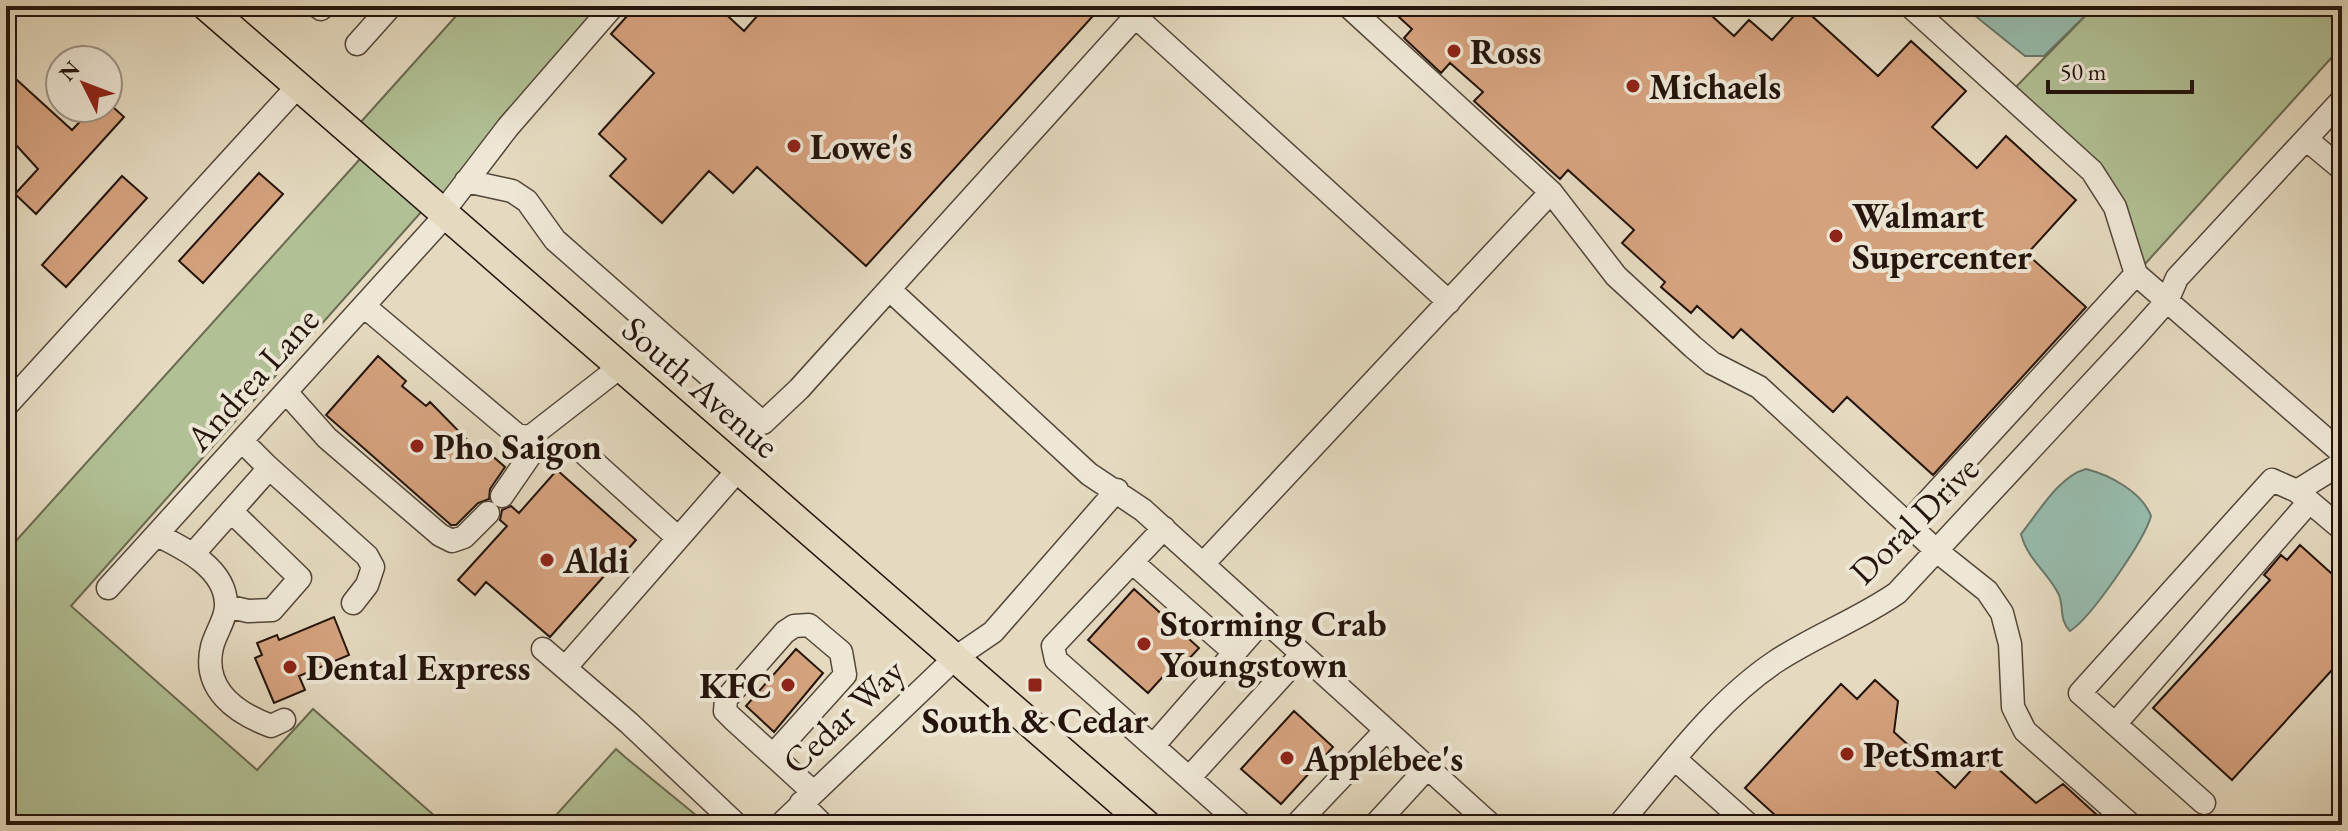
<svg xmlns="http://www.w3.org/2000/svg" width="2348" height="831" viewBox="0 0 2348 831" font-family="'EB Garamond',serif">
<style>
.green{fill:#b1c095;stroke:#6a6a50;stroke-width:2}
.water{fill:#97bbac;stroke:#69786c;stroke-width:2}
.building{fill:#d5a27e;stroke:#24140c;stroke-width:2}
.lines{fill:none;stroke-linecap:round;stroke-linejoin:round}
.minor-casing{stroke:#544639;stroke-width:25}
.major-casing{stroke:#24140c;stroke-width:31}
.minor{stroke:#eee7d6;stroke-width:22}
.major{stroke:#e5dac0;stroke-width:28}
.poi-dot{fill:#8f2418;stroke:#eee7d6;stroke-width:3}
.labels{text-anchor:middle;dominant-baseline:central;stroke-width:8;stroke-linejoin:round;paint-order:stroke}
.poi-label{font-size:36px;font-weight:bold;fill:#24140c;stroke:#eee7d6;text-anchor:start}
.street-label{font-size:36px;fill:#24140c;stroke:#eee7d6}
</style>
<rect width="100%" height="100%" fill="#e5dac0"/>
<filter id="stains"><feTurbulence type="fractalNoise" baseFrequency=".0025" numOctaves="4"/><feColorMatrix values="0 0 0 0 .2 0 0 0 0 .09 0 0 0 0 .02 0 0 0 .5 -.17"/></filter>
<radialGradient id="worn" r=".72"><stop offset=".6" stop-color="#630" stop-opacity="0"/><stop offset="1" stop-color="#630" stop-opacity=".3"/></radialGradient>
<path class="green" d="M465,6H613L466,181L430,202L71,606L257,770L313,709L445,825H6V552L369,149L351,133Z
M2095,6H2342V46L2136,274L2114,207L2008,95Z
M616,749L625,757L708,825H547Z"/>
<path class="water" d="M1963,6H2095L2044,56H2025Z
M2086,469C2110,475 2142,492 2151,516C2145,539 2091,618 2070,631C2059,620 2064,608 2059,595C2049,573 2028,561 2021,534C2038,513 2059,476 2086,469Z"/>
<path class="building" d="M636,6H717L744,31L766,6H1102L866,266L757,167L733,193L709,171L662,223L610,176L626,159L599,134L654,73L611,34Z
M1387,6H1701L1734,36L1749,20L1772,40L1802,7L1878,76L1911,41L1966,91L1932,127L1977,168L2006,136L2076,200L2027,254L2086,307L1933,475L1847,397L1833,412L1741,329L1733,338L1697,306L1691,313L1661,287L1665,282L1622,243L1634,230L1568,170L1560,179L1474,101L1483,92L1450,63L1441,73L1404,38L1412,29Z
M6,70L72,130L93,108H114L124,117L36,214L15,194L38,169L6,134Z
M259,173L283,194L203,283L179,261Z
M122,176L147,198L66,287L42,265Z
M378,356L406,381L402,386L426,406L430,402L479,452L482,447L505,467L490,489L489,499L478,503L456,525H451L326,415Z
M557,470L636,540L550,637L486,582L475,595L458,580L507,526L500,520L502,510L511,506L519,513Z
M2300,545L2342,583V659L2232,780L2153,708L2270,580L2264,575L2281,555L2287,560Z
M1134,589L1199,648L1173,676L1168,671L1148,693L1088,640Z
M334,617L349,655L299,676L305,690L274,703L255,658L262,655L257,643L277,635L279,640Z
M796,649L823,673L774,732L746,706Z
M1875,680L1898,701L1894,732L1955,788L1984,756L2036,803L2063,784L2108,825H1766L1775,815L1745,788L1841,684L1857,699Z
M1294,711L1333,747L1281,804L1241,769Z"/>
<g class="lines">
<defs>
<path id="minor" d="M317,6L321,9L324,6
M1348,6L1551,192L1616,276L1693,347L1712,363L1759,387L1938,552L1987,591L2002,613L2010,644L2013,707L2025,731L2131,825
M1910,6L2092,171L2115,207L2136,274L2342,453
M1137,18L1449,302
M357,44L391,6
M2306,139L2342,169
M466,181L512,191L527,201L555,240L763,423L799,389L1145,6
M443,212L508,127L613,6
M890,290L1089,474L1143,510L1491,825
M364,306L517,435L530,437L620,367
M286,392L327,438L440,535L452,541L464,537L488,513
M6,406L298,86
M585,454L678,538
M267,466L367,556L373,567L367,585L353,603
M2298,492L2342,529
M502,496L531,454L530,437
M1908,523L2136,274
M1164,528L1053,646L1056,660L1242,825
M157,535C184,548 227,569 226,606C226,619 215,634 212,647C202,689 236,713 271,726L284,720
M194,553L264,474L267,466L242,441
M1132,562L1235,653
M1203,564L1551,192
M108,588L445,216
M226,606L248,611L272,610L300,578L231,511
M543,649L629,723L737,825
M565,668L738,470
M2115,724L2309,502
M1153,746L1264,619
M773,755L845,675L841,652L809,625L794,626L785,632L726,699L725,711L733,719L812,791
M1676,760L1749,825
M1189,778L1302,654
M801,803L823,825
M2204,803L2080,693L2272,480L2297,491L2342,463
M780,825L955,658L993,632L1117,490
M1296,825L1386,730
M1375,825L1428,767
M1619,825C1667,769 1714,703 1775,662C1814,636 1858,620 1897,593L2134,338L2167,301L2177,278L2342,100"/>
<path id="major" d="M206,6L1147,825"/>
</defs>
<use href="#minor" class="minor-casing"/>
<use href="#major" class="major-casing"/>
<use href="#minor" class="minor"/>
<use href="#major" class="major"/>
</g>
<g class="poi-dot">
<circle cx="1454" cy="51" r="8"/>
<circle cx="1633" cy="86" r="8"/>
<circle cx="794" cy="146" r="8"/>
<circle cx="1836" cy="236" r="8"/>
<circle cx="417" cy="446" r="8"/>
<circle cx="547" cy="560" r="8"/>
<circle cx="1144" cy="644" r="8"/>
<circle cx="290" cy="667" r="8"/>
<circle cx="788" cy="685" r="8"/>
<rect x="1027" y="677" width="16" height="16" rx="4"/>
<circle cx="1847" cy="754" r="8"/>
<circle cx="1287" cy="758" r="8"/>
</g>
<g class="labels">
<g class="poi-label">
<text x="1470" y="51">Ross</text>
<text x="1649" y="86">Michaels</text>
<text x="810" y="146">Lowe's</text>
<text x="1852" y="215">Walmart<tspan x="1852" dy="41">Supercenter</tspan></text>
<text x="433" y="446">Pho Saigon</text>
<text x="563" y="560">Aldi</text>
<text x="1160" y="623">Storming Crab<tspan x="1160" dy="41">Youngstown</tspan></text>
<text x="306" y="667">Dental Express</text>
<text x="772" y="685" text-anchor="end">KFC</text>
<text x="1035" y="720" text-anchor="middle">South &amp; Cedar</text>
<text x="1863" y="754">PetSmart</text>
<text x="1303" y="758">Applebee's</text>
</g>
<g class="street-label">
<text transform="translate(252 379) rotate(-48)">Andrea Lane</text>
<text transform="translate(701 387) rotate(41)">South Avenue</text>
<text transform="translate(1914 520) rotate(-45)">Doral Drive</text>
<text transform="translate(843 716) rotate(-43)">Cedar Way</text>
</g>
</g>
<rect width="2348" height="831" fill="none" stroke="#e5dac0" stroke-width="32"/>
<rect x="8" y="8" width="2332" height="815" fill="none" stroke="#24140c" stroke-width="4"/>
<rect x="16" y="16" width="2316" height="799" fill="none" stroke="#24140c" stroke-width="2"/>
<g transform="translate(84 84) rotate(312)"><circle r="38" fill="#eee7d6" stroke="#9d9385" stroke-width="2"/>
<path d="M0-6L14 30L0 20L-14 30Z" fill="#8f2418"/>
<text y="-12" font-size="22" font-weight="bold" text-anchor="middle" fill="#24140c">N</text>
</g>
<path d="M2048 80v12h144v-12" fill="none" stroke="#24140c" stroke-width="4"/>
<text x="2060" y="80" font-size="24" fill="#24140c" stroke="#eee7d6" stroke-width="6" paint-order="stroke">50 m</text>
<rect width="100%" height="100%" filter="url(#stains)"/>
<rect width="100%" height="100%" fill="url(#worn)"/>
</svg>
